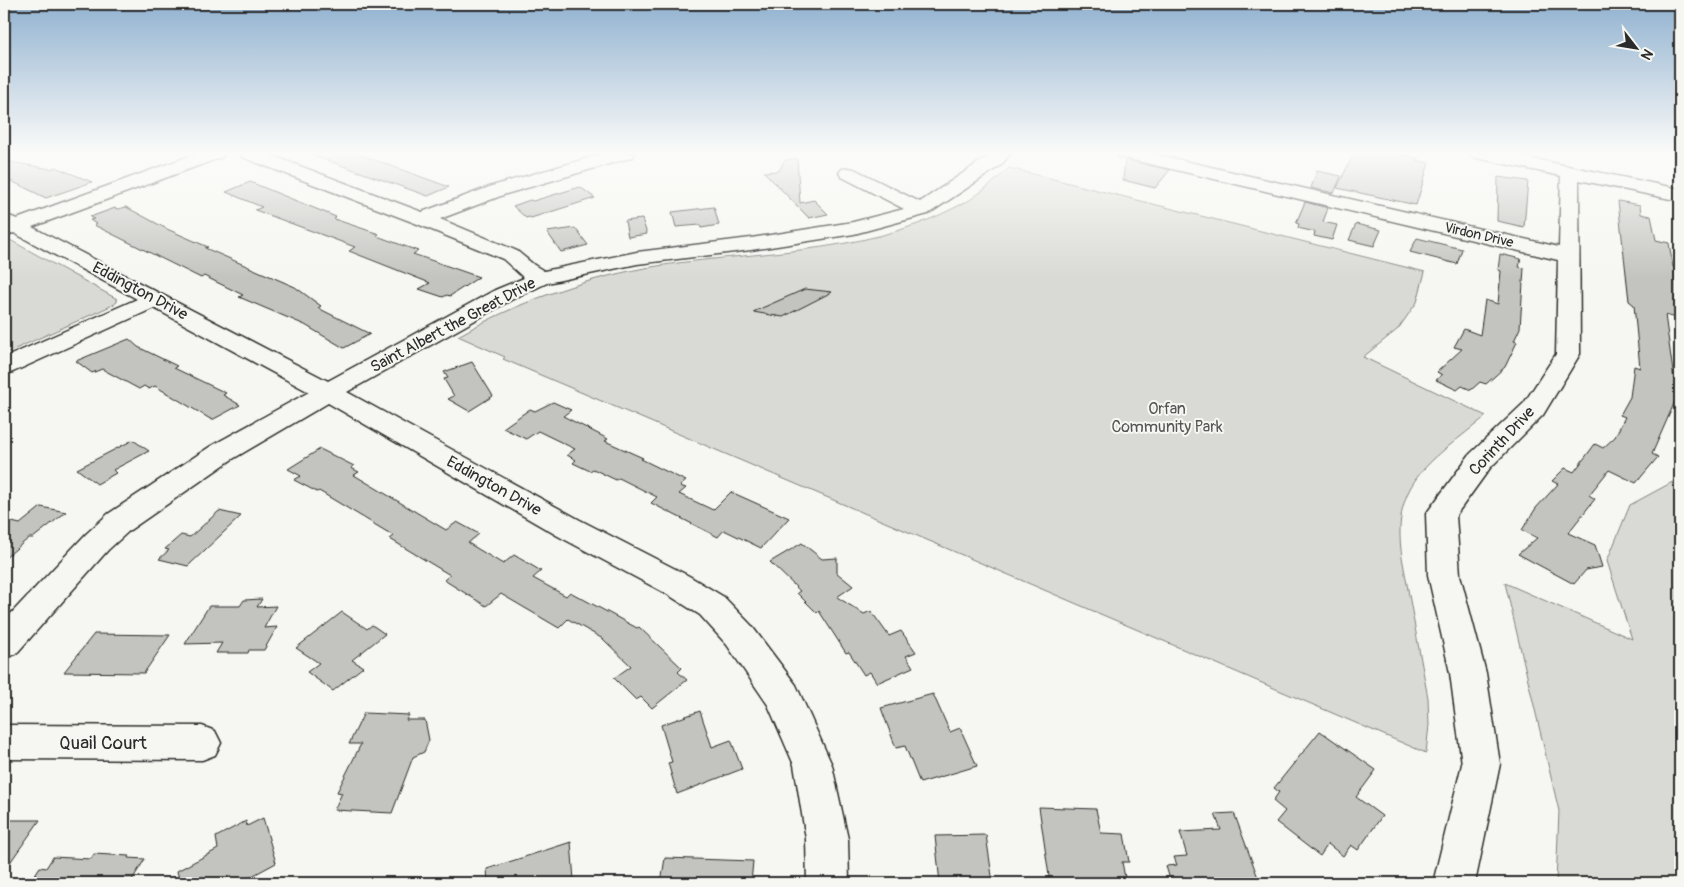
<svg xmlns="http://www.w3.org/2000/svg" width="1684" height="887" viewBox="0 0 1684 887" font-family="Pangolin,sans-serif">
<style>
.green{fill:#d9d9d5;stroke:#828280}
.building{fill:#c3c3c0;stroke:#2b2b2b}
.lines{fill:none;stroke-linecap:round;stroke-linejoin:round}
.minor-casing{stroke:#2b2b2b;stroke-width:3}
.minor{fill:#f6f6f2;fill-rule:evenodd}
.labels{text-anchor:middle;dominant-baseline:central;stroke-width:4;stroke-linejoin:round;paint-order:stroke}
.far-street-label{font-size:14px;fill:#2b2b2b;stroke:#f6f6f2}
.street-label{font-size:16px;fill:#2b2b2b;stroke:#f6f6f2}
.park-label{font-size:16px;fill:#565656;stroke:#f6f6f2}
.near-street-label{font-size:19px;fill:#2b2b2b;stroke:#f6f6f2}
</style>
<rect width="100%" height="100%" fill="#f6f6f2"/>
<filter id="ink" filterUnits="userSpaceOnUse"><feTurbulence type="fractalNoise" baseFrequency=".02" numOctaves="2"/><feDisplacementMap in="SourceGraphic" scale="10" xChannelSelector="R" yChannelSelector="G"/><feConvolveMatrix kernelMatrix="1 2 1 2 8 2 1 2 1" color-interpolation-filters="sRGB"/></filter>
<g filter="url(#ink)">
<path class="green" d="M1009,168L1425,272L1417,302L1398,329L1363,357L1486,416C1433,461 1390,479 1402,557L1428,698L1429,725L1426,753L503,359L505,357L458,336C516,303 580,280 645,268C748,250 860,257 954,208C961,204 968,202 974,197C986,188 998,179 1009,168Z
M4,239L10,240L117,299V302L113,305L4,354Z
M1680,478V883H1556L1559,811L1505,583L1632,639L1607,561L1630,505Z"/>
<path class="building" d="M312,153H356L449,187L428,196L312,155Z
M1354,153H1395L1418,158L1417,160L1429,163L1416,205L1337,188Z
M797,158L800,203L814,200L828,214L809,218L764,172L779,171L784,161Z
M1125,160L1170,170L1155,188L1123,180Z
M4,161L51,169L55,167L92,182L46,198L11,181L4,184Z
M1317,171L1341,176L1334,193L1311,188Z
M1498,177L1528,181L1524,227L1497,221Z
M250,182L336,217L334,219L379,234L377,236L418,251L413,254L479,277L450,296L447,295L443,297L419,289L430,283L349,251L355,247L255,210L262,207L226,192Z
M580,187L595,198L531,218L529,217L526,218L513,206L530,200L533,201Z
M1618,201L1640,205L1641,214L1651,216L1656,240L1669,243L1673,267L1680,269V319L1665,315L1674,379L1680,381V390L1652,454L1658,457L1636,483L1609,470L1589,495L1595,499L1568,533L1595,545L1602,567L1586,570L1574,584L1518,554L1537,538L1522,530L1536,508L1558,484L1552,481L1565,468L1574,472L1595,444L1603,448L1615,437L1625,417L1620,415L1630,397L1634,366L1640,368L1634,305L1629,301Z
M1305,202L1328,208L1323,222L1337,225L1332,240L1314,236L1315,232L1298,228L1299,224L1296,223Z
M126,207L167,229L208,247L205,248L295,287L321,306L318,308L370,334L344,348L305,325L239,297L243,295L204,276L201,278L94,225L96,224L90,220L94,219L90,217L115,208L118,209Z
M714,207L719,225L701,228L700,225L676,227L672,212Z
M642,219L647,234L628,237L625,221Z
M1356,224L1381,230L1374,246L1349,240Z
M575,228L588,245L561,252L547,232Z
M1417,238L1462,249L1457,264L1410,252Z
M1500,254L1521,259L1519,267L1524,268L1520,328L1514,341L1517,342L1505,367L1486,384L1480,382L1471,390L1462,386L1457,390L1436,380L1442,375L1437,372L1462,349L1454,347L1464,329L1480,335L1485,300L1498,304L1501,271L1498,270Z
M805,289L832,292L783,317L753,312Z
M129,339L138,347L177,366L174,368L226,393L223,395L240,405L212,420L155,386L149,389L144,386L139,389L102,369L92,373L76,361Z
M472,362L493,396L469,411L448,399L454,396L444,379L448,378L444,372Z
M553,402L571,410L563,416L608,439L605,441L643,458L641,459L686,481L680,486L686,488L679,494L713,510L731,492L789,518L761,548L724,530L718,537L651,503L657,497L619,478L616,480L593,469L590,471L573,463L576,460L567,455L575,449L538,431L526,439L503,428L530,409L535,411Z
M133,440L149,451L113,470L116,473L97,484L77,469Z
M320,449L354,466L351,468L359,472L354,475L446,530L457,522L479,534L468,543L503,564L514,555L541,571L533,578L566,596L570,592L637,628L639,627L682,668L678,672L687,680L652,708L641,697L636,700L614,678L631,666L603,639L568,619L559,628L501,594L486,606L444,580L450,575L390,539L394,536L319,491L317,492L294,480L301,476L288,469Z
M41,507L66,512L33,538H29L4,559V529L12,522L20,524Z
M219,511L241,516L188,566L159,559L169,550L165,549L181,535L190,537Z
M802,543L822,559L837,558V573L853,586L837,597L864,614L871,611L889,636L901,631L916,652L906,656L913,667L877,683L870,672L864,675L849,652L846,653L819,611L817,613L797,593L800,591L770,562Z
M262,599L257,607L276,606L264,628L277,627L264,650H249L248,653H216L222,643L185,644L209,606H240L244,600Z
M342,612L367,629L372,625L385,634L352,660L363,667L333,691L307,672L319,663L296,648Z
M94,634L170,635L144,673L64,672Z
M933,694L950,732L960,728L977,766L920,783L905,746L896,748L881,708Z
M700,711L712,747L731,740L742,769L677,794L668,763L672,762L661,725Z
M364,713L409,715L406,720H425L429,740L424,752L413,757L392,813L334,810L342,793L337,792L361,744H349Z
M1320,731L1376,770L1356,797L1382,816L1358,850L1351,845L1343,856L1328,844L1320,856L1276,822L1285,811L1273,801L1279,792L1274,788Z
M1039,807L1096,809L1101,833L1124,834L1129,862H1122L1126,883H1050Z
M1234,813L1260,883H1171L1166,866L1177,865L1174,857L1187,856L1180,832L1221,830L1215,814Z
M263,818L276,863L239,883H180L177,871L218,849L216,837L246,821L247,826Z
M4,820H40L4,871Z
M986,835L993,883H940L935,836Z
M571,842L574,880L564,883H488L487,869Z
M94,854L129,856L128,858L145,859L130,883H29L40,867L46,868L53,857L91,859Z
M665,858L753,861L751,883H661Z"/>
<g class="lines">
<defs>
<path id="minor" d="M198,153H224L222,157L32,227L328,381L495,290L524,278L503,259L415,223L242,157L240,153H265L422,212L492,186L606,153H635L633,157L506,194L440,219L517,251L534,265L544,271L637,252L751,238L853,222L904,209L842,177L839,173L842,169L848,168L854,169L920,202L993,153H1011L1000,166L928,214L854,234L751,250L637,264L547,283L511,300L347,392L580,520L689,576L724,597L751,625L796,685L832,765L848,839L849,883H807L806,839L794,765L768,705L727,645L700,615L667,594L558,536L328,403L231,460L130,530L108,550L16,654L4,658V621L86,534L108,514L211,446L309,392L154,308L13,372L4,374V358L137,299L14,233L4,236V214L17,219Z
M1117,153H1150L1559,247L1561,176L1477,158L1471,157L1469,153H1505L1680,189V201L1579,180L1580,354L1543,415L1490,468L1456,515L1460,575L1486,673L1500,764L1475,883H1433L1462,764L1450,673L1428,575L1426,514L1470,454L1524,403L1556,354L1558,260L1125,158L1119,157Z
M4,725L202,726L215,731L221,743L215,755L202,760L4,759Z"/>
</defs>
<use href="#minor" class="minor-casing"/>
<use href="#minor" class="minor"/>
</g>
</g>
<linearGradient id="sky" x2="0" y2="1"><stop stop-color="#91b2d0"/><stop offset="0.55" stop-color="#fbfbf9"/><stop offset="1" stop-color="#fbfbf9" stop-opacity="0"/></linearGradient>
<rect width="1684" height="278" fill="url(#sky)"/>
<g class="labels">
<g class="far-street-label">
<text transform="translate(1479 235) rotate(13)">Virdon Drive</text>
</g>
<g class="street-label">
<text transform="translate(140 291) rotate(28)">Eddington Drive</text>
<text transform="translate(453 325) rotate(-28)">Saint Albert the Great Drive</text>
<text transform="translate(1502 441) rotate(-47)">Corinth Drive</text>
<text transform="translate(494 486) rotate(29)">Eddington Drive</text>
</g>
<g class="park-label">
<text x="1167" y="409">Orfan<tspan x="1167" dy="18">Community Park</tspan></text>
</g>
<g class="near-street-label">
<text x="103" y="743">Quail Court</text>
</g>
</g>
<rect width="1684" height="887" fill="none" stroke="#f6f6f2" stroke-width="20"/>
<rect x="10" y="10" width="1664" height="867" fill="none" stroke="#2b2b2b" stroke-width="2" filter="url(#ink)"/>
<g transform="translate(1636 48) rotate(121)" stroke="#f6f6f2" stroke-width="4" paint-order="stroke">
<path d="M0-4L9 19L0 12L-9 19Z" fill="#2b2b2b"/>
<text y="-8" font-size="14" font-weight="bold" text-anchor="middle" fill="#2b2b2b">N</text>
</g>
</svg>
